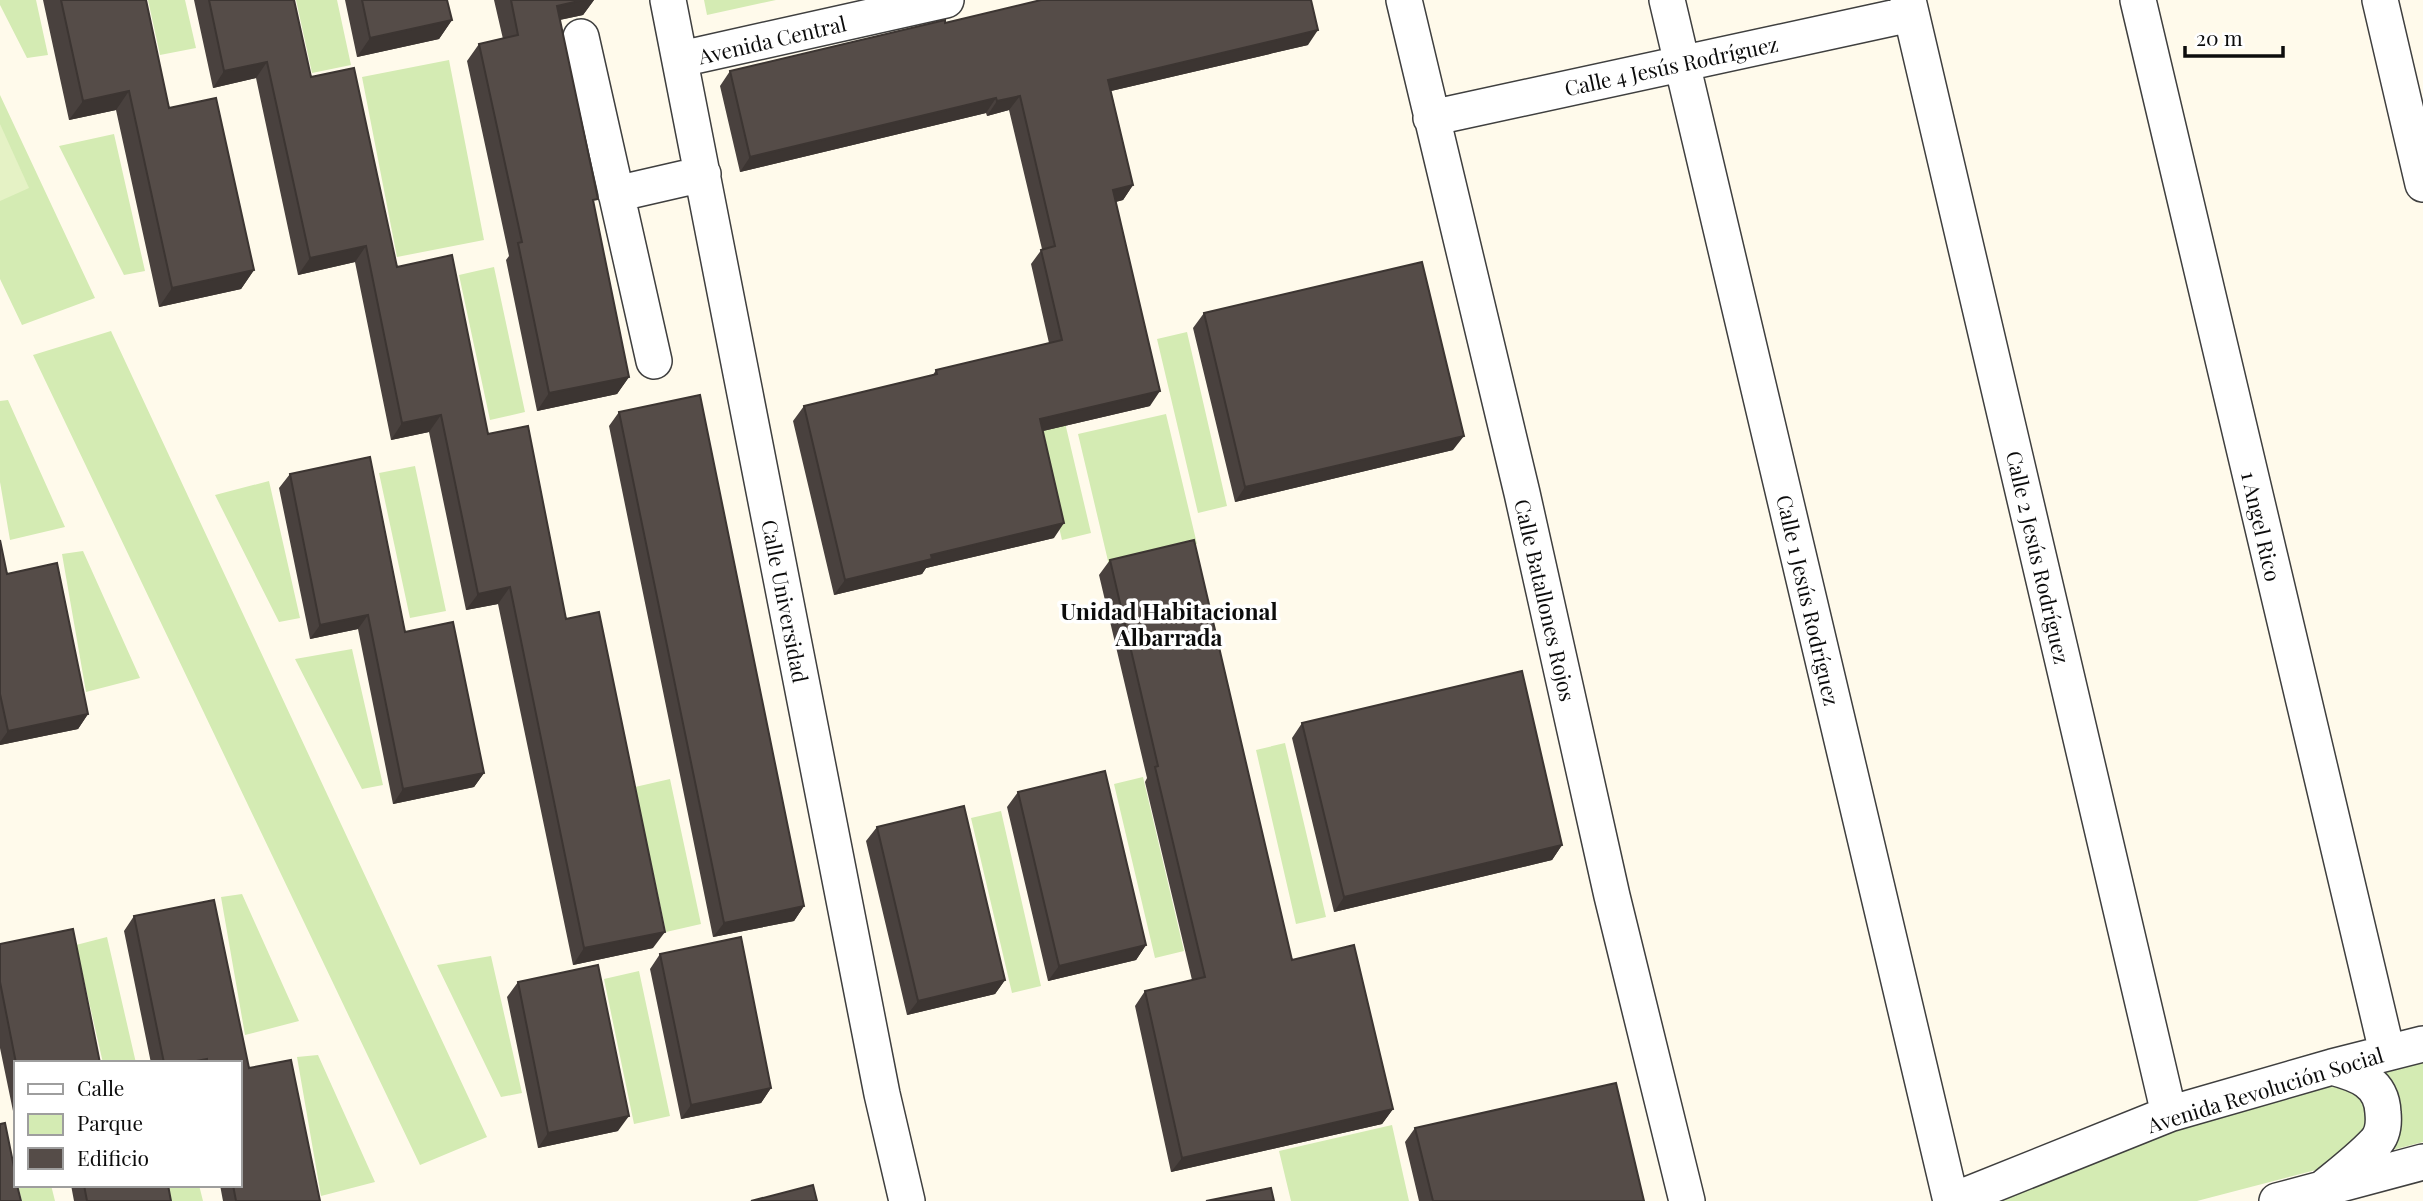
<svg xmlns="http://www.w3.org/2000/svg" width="2423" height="1201" viewBox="0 0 2423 1201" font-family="'Playfair Display',serif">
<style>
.green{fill:#d4ebb3}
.pitch{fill:#e5f2c5}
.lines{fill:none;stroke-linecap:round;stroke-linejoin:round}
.minor-casing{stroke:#3f3f3f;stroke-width:38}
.minor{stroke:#fff;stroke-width:35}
.wall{fill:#49413e}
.shaded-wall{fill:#3c3532}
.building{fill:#554c48;stroke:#3c3532;stroke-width:2}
.labels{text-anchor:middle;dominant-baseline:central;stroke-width:7;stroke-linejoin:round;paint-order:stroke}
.street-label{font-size:21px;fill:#0c0c0c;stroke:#fff}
.neighbourhood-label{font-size:23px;font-weight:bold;fill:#0c0c0c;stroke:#fff}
</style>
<rect width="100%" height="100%" fill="#fffaeb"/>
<path class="green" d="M0,0H36L48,55L27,58L0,5Z
M148,0H185L196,48L160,55Z
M296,0H337L351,65L312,73Z
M704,0H776L707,15Z
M449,60L484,240L397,257L362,77Z
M0,95L95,298L22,325L0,279Z
M114,134L145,271L124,275L59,146Z
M494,267L525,412L490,420L459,275Z
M111,331L487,1137L420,1165L33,355Z
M1187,332L1227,506L1198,513L1157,339Z
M1050,359L1091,533L1062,540L1021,366Z
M8,400L65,527L10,540L0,482V401Z
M1166,414L1197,544L1109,565L1078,434Z
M415,466L446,611L410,618L379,473Z
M269,481L300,618L279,622L215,495Z
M83,551L140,678L86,692L62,554Z
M352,649L383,785L362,789L295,659Z
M1285,743L1326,917L1296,924L1256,750Z
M1143,777L1184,951L1155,958L1114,784Z
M670,779L701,924L666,932L635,787Z
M1001,811L1041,986L1012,993L971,818Z
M242,894L299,1021L245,1035L221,897Z
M107,937L136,1063H103L76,945Z
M491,956L522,1093L501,1097L437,965Z
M639,971L670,1116L634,1124L604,979Z
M2423,1032V1142L2197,1201H1940L1954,1192L2167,1095Z
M318,1055L375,1182L321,1196L297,1057Z
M1392,1125L1409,1201H1291L1279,1151Z
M18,1185H51L55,1201H22Z
M166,1185H199L203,1201H170Z"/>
<path class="pitch" d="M0,124L29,188L0,201Z"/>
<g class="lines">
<defs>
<path id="minor" d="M668,0L882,1094L907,1201
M1404,0L1522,493L1612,896L1687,1201
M1667,0L1951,1201
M1908,0L2169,1114
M2138,0L2387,1052
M2380,0L2423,184
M581,37L654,361
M681,59L946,0
M1431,118L1911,14
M616,194L703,174
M2321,1190C2339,1175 2359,1160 2375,1143C2383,1135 2384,1123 2383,1113C2382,1082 2358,1074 2332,1067
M1952,1201L2169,1114L2332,1067L2423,1044
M2277,1201L2423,1162"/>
</defs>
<use href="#minor" class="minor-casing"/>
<use href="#minor" class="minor"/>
</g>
<path class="wall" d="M43,0H146L169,108L254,270L241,289L159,307L116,110L69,120Z
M194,0H294L311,77L397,267L488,434L566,619L653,948L573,965L498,604L466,610L429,432L391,440L355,262L298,275L256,78L213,88Z
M345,0H447L452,20L439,39L357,57Z
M494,0H594L583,15L560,20L594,205L629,377L617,394L537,411L506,260L509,256L467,61L479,44L503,39Z
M945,23L1308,45L1111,91L1133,185L1123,200L1116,202L1150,406L1043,431L1054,538L926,568L922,574L834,595L793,421L804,406L933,375L936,370L1049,343L1031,264L1042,249L1009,110L987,116L986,113L740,172L720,86L730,71Z
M1204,313L1453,450L1235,502L1193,328Z
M619,412L804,906L794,921L713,937L609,426Z
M290,474L405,632L484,773L474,787L393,804L358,629L310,639L279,488Z
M0,540L7,574L88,714L78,729L0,745Z
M1110,560L1292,960L1393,1109L1382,1124L1171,1172L1135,1006L1145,991L1192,980L1145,782L1147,778L1099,575Z
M1302,723L1562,845L1552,860L1334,912L1292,738Z
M1018,792L1146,945L1136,960L1048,981L1007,807Z
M877,827L1005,980L995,994L907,1015L866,841Z
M134,916L249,1068L320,1201H223L220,1185H240V1063H151L124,931Z
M0,944L100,1063H16V1111H13L0,1048Z
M660,954L771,1088L761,1103L681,1119L650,969Z
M518,982L618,1131L538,1148L507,997Z
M1415,1128L1644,1201H1419L1405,1142Z
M71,1185H168L171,1201H74Z"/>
<path class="shaded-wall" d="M583,0H594L583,15L544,23L557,6Z
M452,20L439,39L357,57L370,38Z
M1318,30L1308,45L1098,94L1108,80Z
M267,62L256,78L213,88L224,71Z
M129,91L116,110L69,120L83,101Z
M1020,96L1009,110L987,116L997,101Z
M996,98L986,113L740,172L750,157Z
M1133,185L1123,200L1102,205L1113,190Z
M366,246L355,262L298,275L310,258Z
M254,270L241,289L159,307L172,288Z
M629,377L617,394L537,411L549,393Z
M1160,391L1150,406L1030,434L1040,419Z
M441,415L429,432L391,440L402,423Z
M1464,436L1453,450L1235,502L1245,487Z
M1064,523L1054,538L926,568L922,574L834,595L845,580L931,555Z
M510,587L498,604L466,610L478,594Z
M368,615L358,629L310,639L320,625Z
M88,714L78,729L0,745V742L8,731Z
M484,773L474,787L393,804L403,789Z
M1562,845L1552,860L1334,912L1344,897Z
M804,906L794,921L713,937L724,923Z
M665,932L653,948L573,965L584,948Z
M1146,945L1136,960L1048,981L1059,966Z
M1005,980L995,994L907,1015L918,1001Z
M207,1059L204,1063H186Z
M771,1088L761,1103L681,1119L691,1105Z
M1393,1109L1382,1124L1171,1172L1182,1158Z
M629,1116L618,1131L538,1148L548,1133Z"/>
<path class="building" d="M61,0H146L169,108L216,98L254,270L172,288L129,91L83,101Z
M209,0H294L311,77L354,68L397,267L452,255L488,434L528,426L566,619L599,612L665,932L584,948L510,587L478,594L441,415L402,423L366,246L310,258L267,62L224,71Z
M362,0H447L452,20L370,38Z
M511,0H583L557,6L598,199L593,200L629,377L549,393L518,243L522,242L479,44L518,35Z
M1041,0H1311L1318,30L1108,80L1133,185L1113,190L1160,391L1040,419L1064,523L931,555L932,559L845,580L804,406L937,374L936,370L1062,340L1041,250L1055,246L1020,96L997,101L996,98L750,157L730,71L945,20V23Z
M1422,262L1464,436L1245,487L1204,313Z
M700,395L804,906L724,923L619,412Z
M370,457L405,632L453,622L484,773L403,789L368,615L320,625L290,474Z
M0,540L7,574L57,563L88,714L8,731L0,694Z
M1194,540L1292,960L1354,945L1393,1109L1182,1158L1145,991L1205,977L1155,767L1158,766L1110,560Z
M1522,671L1562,845L1344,897L1302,723Z
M1105,771L1146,945L1059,966L1018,792Z
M964,806L1005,980L918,1001L877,827Z
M214,900L249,1068L291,1060L320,1201H236L233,1185H240V1063H207V1059L186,1063H164L134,916Z
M73,929L100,1063H16L0,982V944Z
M741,937L771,1088L691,1105L660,954Z
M598,965L629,1116L548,1133L518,982Z
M1616,1083L1644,1201H1433L1415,1128Z
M5,1123L16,1177V1185H17L21,1201H0V1124Z
M84,1185H168L171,1201H87Z
M813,1185L817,1201H751Z
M1271,1188L1274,1201H1206Z"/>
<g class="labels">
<g class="street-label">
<text transform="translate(772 39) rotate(-13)">Avenida Central</text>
<text transform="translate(1671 65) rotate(-12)">Calle 4 Jesús Rodríguez</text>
<text transform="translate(2262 526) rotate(77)">1 Angel Rico</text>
<text transform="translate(2039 557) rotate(77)">Calle 2 Jesús Rodríguez</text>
<text transform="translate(1546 600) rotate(77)">Calle Batallones Rojos</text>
<text transform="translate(1809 600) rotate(77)">Calle 1 Jesús Rodríguez</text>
<text transform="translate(786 601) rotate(79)">Calle Universidad</text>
<text transform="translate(2265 1089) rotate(-17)">Avenida Revolución Social</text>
</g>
<g class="neighbourhood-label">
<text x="1169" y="610">Unidad Habitacional<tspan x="1169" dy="26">Albarrada</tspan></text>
</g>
</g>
<rect x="14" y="1061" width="228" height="126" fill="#ffffff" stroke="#9e9e9e" stroke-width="2"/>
<rect x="28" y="1084" width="35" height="10" fill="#ffffff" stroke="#9e9e9e" stroke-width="2"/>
<text x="77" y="1096" font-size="21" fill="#0c0c0c">Calle</text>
<rect x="28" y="1114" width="35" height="21" fill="#d4ebb3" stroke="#9e9e9e" stroke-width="2"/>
<text x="77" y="1131" font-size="21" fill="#0c0c0c">Parque</text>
<rect x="28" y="1148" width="35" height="21" fill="#554c48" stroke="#9e9e9e" stroke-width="2"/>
<text x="77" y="1166" font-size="21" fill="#0c0c0c">Edificio</text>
<path d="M2185 46v10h98v-10" fill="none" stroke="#0c0c0c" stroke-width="3.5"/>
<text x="2196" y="46" font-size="21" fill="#0c0c0c" stroke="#ffffff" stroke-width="5" paint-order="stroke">20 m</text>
</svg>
